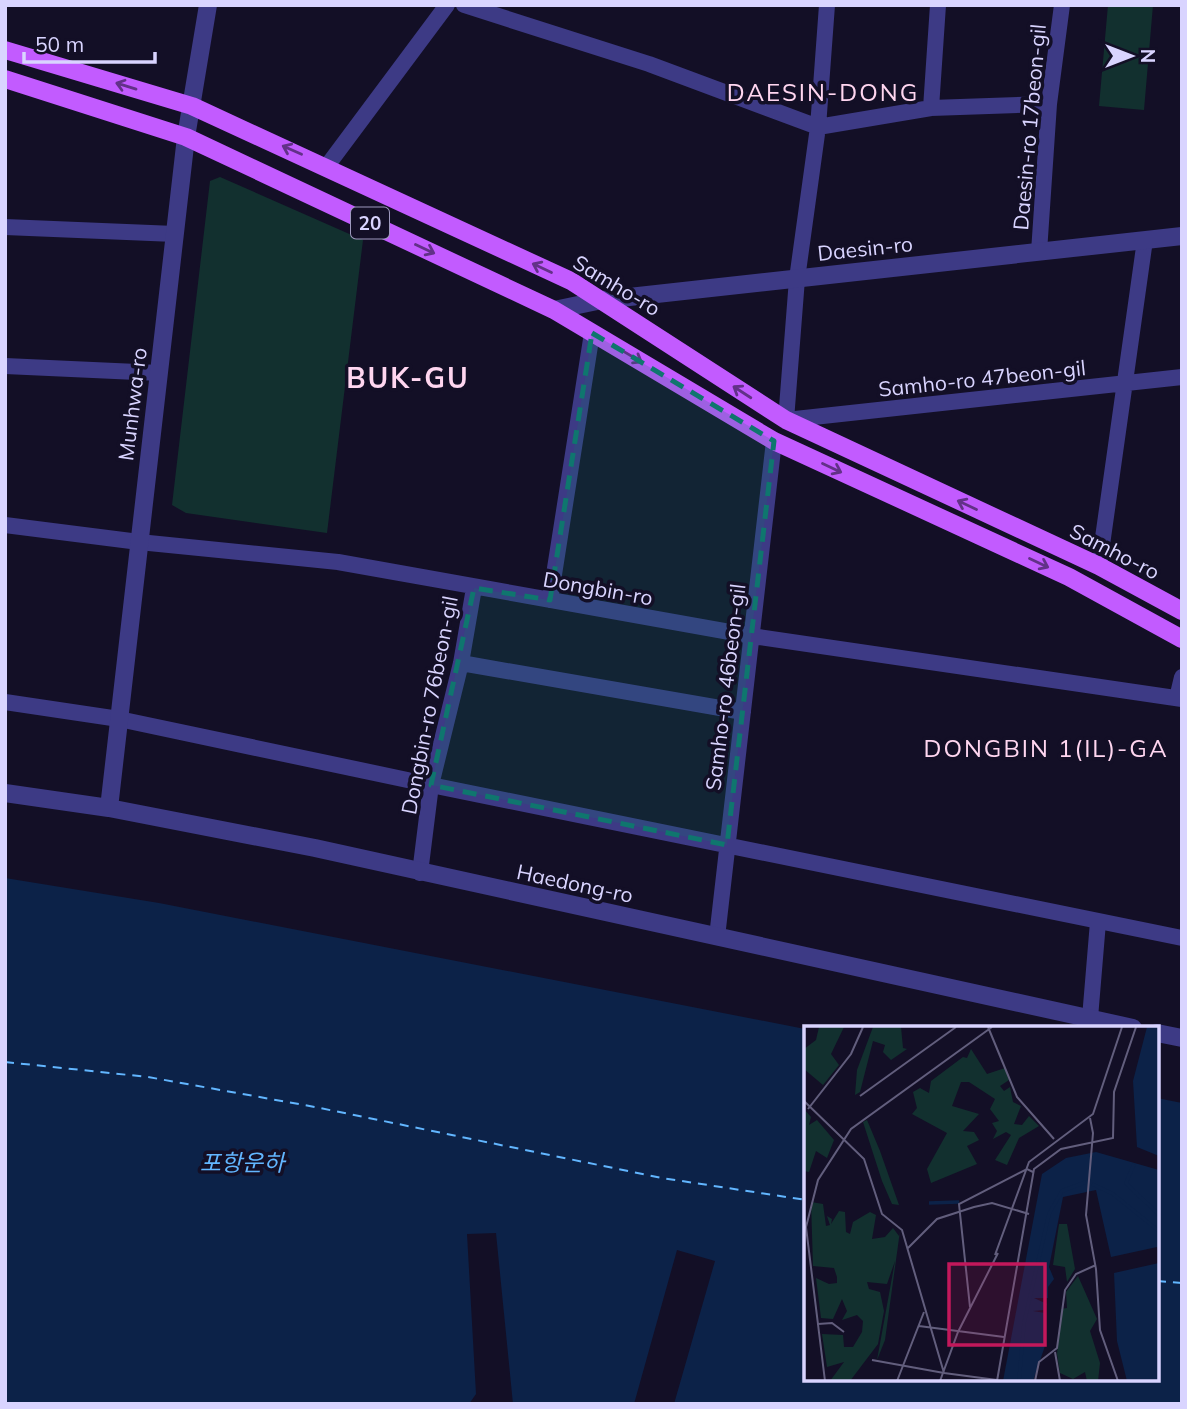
<svg xmlns="http://www.w3.org/2000/svg" width="1187" height="1409" viewBox="0 0 1187 1409" font-family="Mulish,'Noto Sans KR',sans-serif">
<style>
.green{fill:#12302f}
.water{fill:#0c2248}
.lines{fill:none;stroke-linecap:round;stroke-linejoin:round}
.ferry{stroke:#62b6ff;stroke-width:2;stroke-dasharray:9 7;stroke-linecap:butt}
.minor{stroke:#3d3a85;stroke-width:16}
.tertiary{stroke:#3d3a85;stroke-width:18}
.primary{stroke:#c25bff;stroke-width:18}
.oneway{stroke:#623188}
.marked{fill:#0f766e;fill-opacity:0.2;stroke:#0f766e;stroke-width:5;stroke-dasharray:14 9;stroke-linejoin:round}
.labels{text-anchor:middle;dominant-baseline:central;stroke-width:7;stroke-linejoin:round;paint-order:stroke}
.shield{fill:#130f26;stroke:#9e99be;stroke-width:2}
.shield-label{font-size:19px;font-weight:bold;fill:#d9d4ff}
.street-label{font-size:21px;fill:#d9d4ff;stroke:#130f26}
.water-label{font-size:23px;font-style:italic;fill:#62b6ff;stroke:#130f26}
.quarter-label{font-size:24px;letter-spacing:2px;fill:#ffd6f0;stroke:#130f26}
.district-label{font-size:28px;font-weight:bold;letter-spacing:2px;fill:#ffd6f0;stroke:#130f26}
.inset-river{fill:none;stroke:#0c2248;stroke-width:3.5}
.inset-road{fill:none;stroke:#625e7d;stroke-width:2}
.view{fill:#c2185b;fill-opacity:0.15;stroke:#c2185b;stroke-width:3.5}
.inset-edge{fill:none;stroke:#d9d4ff;stroke-width:3.5}
</style>
<rect width="100%" height="100%" fill="#130f26"/>
<path class="green" d="M1108,5H1153L1144,110L1099,106Z
M220,177L363,240L327,533L186,513L172,505L210,181Z"/>
<path class="water" d="M5,878L159,903L805,1029L806,1379H1157V1098L1182,1103V1404H674L715,1261L677,1250L634,1404H513L496,1233L467,1234L476,1394L469,1404H5Z"/>
<g class="lines">
<path class="ferry" d="M5,1062L148,1077L315,1107L662,1178L806,1200
M1157,1281L1182,1283"/>
<path class="minor" d="M464,5L649,64L818,127L931,108L1049,104
M827,5L818,127L797,279L786,420L1182,377
M931,108L938,5
M327,166L447,5
M5,227L175,234
M1039,252L1049,104L1062,5
M5,366L159,373
M5,525L139,542L338,562L752,636L1182,699
M1099,566L1145,240
M550,600L592,333
M461,663L743,712
M1177,698L1182,677
M5,702L119,719L431,785L1182,938
M420,873L431,785L461,663L474,588
M717,937L774,441
M1090,1018L1098,922"/>
<path class="tertiary" d="M554,310L602,300L1182,236
M5,793L109,808L315,848L1133,1028
M109,808L186,137L208,5
M1157,1033L1182,1038"/>
<path class="primary" d="M5,50L192,106L571,281L786,420L1099,566L1182,611
M5,79L186,137L554,310L774,441L1069,577L1182,639"/>
</g>
<defs><path id="oneway-shaft" d="M-6 0H5M1.5-3L5.5 0L1.5 3" fill="none" stroke-width="1.6" stroke-linecap="round" stroke-linejoin="round" transform="scale(1.75)"/></defs>
<g class="oneway">
<use href="#oneway-shaft" transform="translate(126 86) rotate(-163)"/>
<use href="#oneway-shaft" transform="translate(292 150) rotate(-156)"/>
<use href="#oneway-shaft" transform="translate(425 249) rotate(25)"/>
<use href="#oneway-shaft" transform="translate(542 268) rotate(-155)"/>
<use href="#oneway-shaft" transform="translate(633 357) rotate(31)"/>
<use href="#oneway-shaft" transform="translate(742 392) rotate(-147)"/>
<use href="#oneway-shaft" transform="translate(832 468) rotate(25)"/>
<use href="#oneway-shaft" transform="translate(967 505) rotate(-155)"/>
<use href="#oneway-shaft" transform="translate(1039 563) rotate(25)"/>
</g>
<path class="marked" d="M592,333L774,441L727,845L431,785L474,588L550,600Z"/>
<g class="labels">
<rect class="shield" x="351" y="207.5" width="38" height="31" rx="5"/>
<g class="shield-label">
<text x="370" y="223">20</text>
</g>
<g class="street-label">
<text transform="translate(1029 127) rotate(-85)">Daesin-ro 17beon-gil</text>
<text transform="translate(865 248) rotate(-6)">Daesin-ro</text>
<text transform="translate(617 285) rotate(31)">Samho-ro</text>
<text transform="translate(982 378) rotate(-6)">Samho-ro 47beon-gil</text>
<text transform="translate(132 404) rotate(-83)">Munhwa-ro</text>
<text transform="translate(1115 551) rotate(27)">Samho-ro</text>
<text transform="translate(598 588) rotate(10)">Dongbin-ro</text>
<text transform="translate(725 687) rotate(-83)">Samho-ro 46beon-gil</text>
<text transform="translate(429 705) rotate(-79)">Dongbin-ro 76beon-gil</text>
<text transform="translate(575 883) rotate(12)">Haedong-ro</text>
</g>
<g class="water-label">
<text x="242" y="1162">포항운하</text>
</g>
<g class="quarter-label">
<text x="823" y="92">DAESIN-DONG</text>
<text x="1046" y="748">DONGBIN 1(IL)-GA</text>
</g>
<g class="district-label">
<text x="408" y="377">BUK-GU</text>
</g>
</g>
<g transform="translate(804 1026)">
<rect width="355" height="355" fill="#130f26"/>
<path d="M15,1H40L27,28L35,39L19,59L0,43V23L12,14ZM69,1H97L99,22L103,23L87,34L79,26L81,19L69,15L56,66L51,69L53,44ZM167,23L183,48L201,42L205,54L196,60L200,65L206,61L209,76L217,80L210,98L218,99L225,90L235,100L215,112L203,139L191,134L207,109L202,106L189,113L193,105L188,97L195,95L186,83L191,73L165,56H157L148,80L175,88L159,105L170,106L175,114L163,120L173,138L127,157L123,143L143,107L108,88L113,82L109,66L116,62L125,67L127,55L159,31L163,32ZM0,83L7,91L5,99L13,94L30,114L23,132L12,125L5,146L0,145ZM63,94L76,125L95,179L88,178L78,155L59,96ZM7,176L19,178L22,200L26,199L23,190L28,193L27,198L35,185L41,186L42,206L46,208L49,196L66,186L72,189L68,213L81,211L89,202L95,210L96,205L81,314L73,334L91,235L83,258L63,256L65,263L76,266L80,285L74,318L46,355H26L40,336L23,341L18,308L39,309L40,321H49L58,306L59,295L53,289L38,294L43,285L38,273L29,293L17,292L12,252L25,258L33,257V251L30,242L9,240ZM255,198H263L271,243L263,256L261,241L249,239ZM274,250L293,293L286,305L296,337L294,355H283L281,346L269,353L256,347L253,328L257,283L263,282L262,266Z" fill="#12302f"/>
<path d="M343,1H355V130L333,121L329,55ZM292,126L355,144V228L353,221L307,231L292,164L259,171L245,241L250,253L244,261V272H230L243,278L240,284L229,285L241,287V320L229,355H199L238,148L262,132ZM355,237V355H323L313,315L310,247Z" fill="#0c2248"/>
<path class="inset-river" d="M330,138L322,157L356,190M288,158L309,168L356,206M125,177L155,176M215,355L220,297L245,188L258,165L282,156"/>
<path class="inset-road" d="M184,1L213,71L250,113M56,70L152,1M0,75L60,133L78,188L98,204L140,347M4,83L47,28L59,1M286,92L289,107L282,189L292,243L296,304L314,355M104,222L133,193L170,181L188,177L225,188M191,229L225,136L289,88L318,1M166,281L155,178L223,143L229,146M14,298L28,297L40,306M115,300L200,311M251,326L256,355M68,334L140,347M140,347L193,354M21,355L2,201L14,154L47,103L188,1M93,355L120,286M136,355L154,306L194,227M193,355L230,143L257,123L309,112L310,66L332,1M231,355L235,336L253,322L261,264L272,248L292,239"/>
<path class="view" d="M145,238H241V319H145Z"/>
<rect width="355" height="355" class="inset-edge"/>
</g>
<rect width="1187" height="1409" fill="none" stroke="#d9d4ff" stroke-width="14"/>
<g transform="translate(1131 56) rotate(90)" stroke="#130f26" stroke-width="5" paint-order="stroke">
<path d="M0-5L12 26L0 18L-12 26Z" fill="#d9d4ff"/>
<text y="-10" font-size="19" font-weight="bold" text-anchor="middle" fill="#d9d4ff">N</text>
</g>
<path d="M24 52v10h131v-10" fill="none" stroke="#d9d4ff" stroke-width="3.5"/>
<text x="35" y="52" font-size="21" fill="#d9d4ff" stroke="#130f26" stroke-width="5" paint-order="stroke">50 m</text>
</svg>
